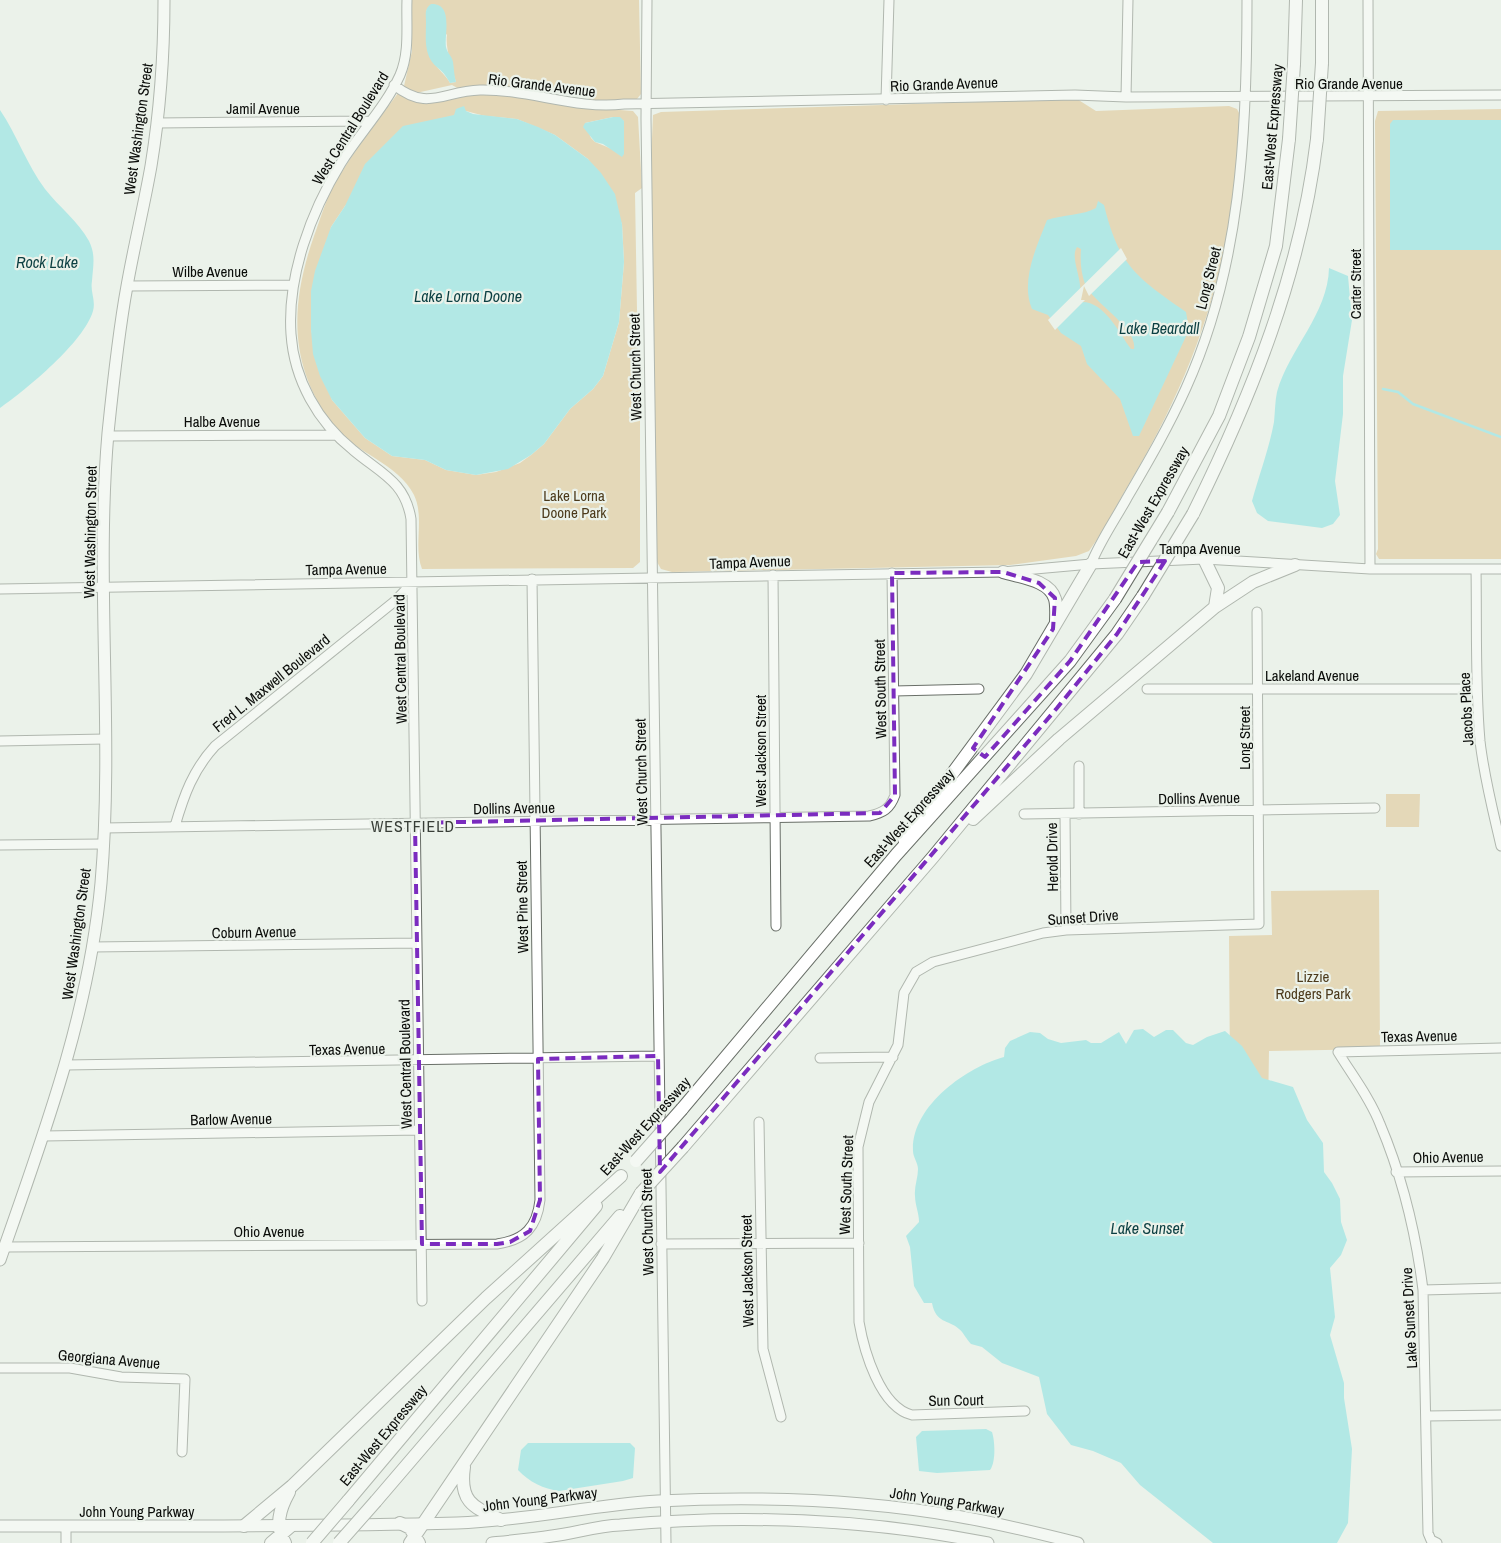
<svg xmlns="http://www.w3.org/2000/svg" width="1501" height="1543" viewBox="0 0 1501 1543" font-family="'Archivo Narrow',sans-serif">
<style>
.green{fill:#dcb87d;fill-rule:evenodd}
.water{fill:#6edce1;fill-rule:evenodd}
.pier{fill:#ebf2ea}
.lines{fill:none;stroke-linecap:round;stroke-linejoin:round}
.stream{stroke:#6edce1;stroke-width:2.5}
.minor-casing{stroke:#696f68;stroke-width:11}
.major-casing{stroke:#696f68;stroke-width:13}
.highway-casing{stroke:#696f68;stroke-width:14}
.minor{stroke:#fff;stroke-width:9}
.major{stroke:#fff;stroke-width:11}
.highway{stroke:#fff;stroke-width:12}
.highway-bridge-casing{stroke:#696f68;stroke-width:14;stroke-linecap:butt}
.highway-bridge{stroke:#fff;stroke-width:12}
.marked{fill:none;stroke:#7b2cbf;stroke-width:4;stroke-dasharray:10 6;stroke-linejoin:round}
.labels{text-anchor:middle;dominant-baseline:central;stroke-width:4.5;stroke-linejoin:round;paint-order:stroke}
.street-label{font-size:15px;fill:#0a0c09;stroke:#ebf2ea}
.park-label{font-size:15px;fill:#4c3a1b;stroke:#ebf2ea}
.water-label{font-size:16px;font-style:italic;fill:#0b3f42;stroke:#ebf2ea}
.neighbourhood-label{font-size:16px;letter-spacing:1px;fill:#383e37;stroke:#ebf2ea}
</style>
<rect width="100%" height="100%" fill="#ebf2ea"/>
<path class="green" d="M412,0H639L641,94L637,99L592,102L586,95L528,85L534,92L461,90L452,85L416,93L407,91L404,86L412,51ZM426,10L447,35C445,47 452,69 456,82L450,83C446,76 443,74 438,68C430,58 426,22 426,10Z
M398,93C423,112 448,97 476,94C507,92 537,102 567,106C589,109 611,109 633,111L638,117L642,188L635,193L638,369L640,374V562L633,568L422,569C413,546 425,518 414,495C398,463 356,454 334,426C288,366 290,305 314,236C320,220 325,202 333,187C351,154 376,124 398,93ZM466,111L485,116L517,119L555,135L588,159L622,224L624,262L619,322L603,376L593,389L570,409L544,444L531,455L520,463L496,472L476,475L446,470L425,460L392,456L365,438L332,400L311,330L331,227L345,206L457,113ZM613,117L624,121V154L595,142L591,138L585,123Z
M1077,99L1096,111L1229,106L1237,109L1239,113C1239,251 1196,373 1126,489C1114,510 1103,532 1089,551L1076,556L1010,565L672,572L661,569L657,562L651,162L653,115L661,112Z
M1501,109V559H1379L1376,554L1378,549L1375,121L1378,111Z
M1386,794H1420L1419,827H1386Z
M1379,890L1380,1049L1269,1051L1268,1110L1230,1076L1229,936L1272,935L1271,891Z"/>
<path class="water" d="M431,4C454,3 444,35 446,47C447,53 452,56 453,62C454,69 454,75 456,82L450,83C446,76 444,73 438,68C423,56 426,39 426,22C426,15 424,9 431,4Z
M464,106L466,111L473,114L517,119L538,127L555,135L588,159L601,173L615,194L622,224L624,262L619,322L603,376L593,389L570,409L544,444L531,455L508,469L476,475L446,470L425,460L392,456L365,438L332,400L320,376L313,354L311,330V291L315,271L331,227L345,206L365,164L403,126L454,115L456,109Z
M0,110C17,135 27,165 45,189C59,207 78,221 89,241C96,255 93,266 92,281C90,292 96,300 93,311C84,342 27,389 0,408Z
M613,117H620L624,121V154L622,157L603,144L595,142L583,127L585,123Z
M1393,120H1501V250H1390V124Z
M1098,201L1104,205C1119,266 1136,277 1186,312L1189,330L1139,436H1133L1120,399L1087,364L1081,346L1061,333L1048,315L1032,309C1020,281 1037,246 1047,220C1062,215 1084,215 1096,208ZM1077,247L1081,249C1080,261 1081,273 1085,284C1093,303 1138,328 1134,349H1131C1119,333 1105,302 1082,302L1079,299C1085,282 1069,259 1077,247Z
M1329,268L1348,276L1352,320L1343,376V414L1335,481L1340,515L1333,524L1322,528L1268,521L1257,513L1252,501C1259,475 1269,449 1274,422C1275,412 1275,401 1277,392C1289,349 1328,314 1329,268Z
M1143,1029L1154,1037L1166,1030H1173L1186,1043L1193,1045L1207,1037L1225,1031L1242,1046L1262,1078L1293,1087L1307,1120L1323,1143L1324,1172L1332,1183L1340,1199L1341,1222L1347,1240L1341,1255L1330,1268L1335,1317L1330,1335L1344,1383V1398L1352,1449L1348,1523L1337,1543H1213L1140,1485L1121,1463L1093,1451L1071,1445L1047,1414L1039,1377L1002,1363L982,1347L971,1344C966,1339 964,1333 959,1329C948,1319 936,1324 932,1303H924L914,1286L910,1247L906,1236L919,1222C919,1213 915,1205 915,1196C914,1187 918,1178 918,1169C918,1163 913,1157 913,1151C911,1106 967,1067 1004,1057L1005,1048L1010,1041L1030,1032L1040,1033L1048,1039L1061,1043L1086,1040L1091,1043H1101L1119,1032L1126,1044L1134,1030Z
M986,1429L992,1432C995,1441 996,1462 990,1470L937,1473L919,1471L916,1437L922,1431Z
M528,1443H630L635,1448L633,1478L623,1481L559,1491C544,1489 529,1482 518,1470L521,1450Z"/>
<path class="pier" d="M1121,248L1127,259L1089,296L1084,286L1081,300H1085L1055,330L1048,320Z"/>
<g class="lines">
<path class="stream" d="M1383,389L1398,392L1413,404L1501,437"/>
<defs>
<path id="minor" d="M407,0C406,24 410,52 400,75C386,106 360,133 341,163C311,212 287,276 291,334C294,380 318,422 353,450C380,473 405,481 411,519L422,1301
M647,0L646,119L666,1543
M1368,0L1370,569
M394,85C428,112 443,91 480,90C529,89 576,110 624,104L1075,95L1126,97L1501,95
M1126,97L1128,0
M886,100L889,0
M157,123L369,121
M127,286L293,285
M108,436L335,435
M1091,564C1100,541 1115,520 1127,498C1148,462 1169,426 1186,388C1241,266 1247,132 1247,0
M1476,569C1477,626 1475,684 1480,741C1484,777 1493,811 1501,846
M773,575L776,926
M0,589L1003,572L1091,564L1204,559L1370,569H1501
M1147,689H1477
M894,691L979,689
M0,741L105,739
M1079,766V814
M1024,814L1375,808
M1065,814L1066,930
M175,826C184,795 193,770 215,746L395,601L413,582
M104,828L869,816C883,813 890,809 895,795L892,573
M0,845L103,844
M92,947L417,943
M1338,1052C1352,1075 1370,1098 1380,1124C1402,1176 1416,1234 1423,1290L1428,1533L1431,1540L1437,1543
M1338,1052L1501,1048
M820,1058L893,1057
M66,1065L658,1056
M759,1122L763,1349L781,1417
M44,1136L419,1130
M1396,1172L1501,1171
M661,1244L859,1243
M5,1247L497,1244C525,1240 537,1227 540,1200L532,579
M1423,1290L1501,1288
M0,1368H70L121,1377L185,1379L182,1452
M1025,1411L912,1415C880,1407 864,1351 859,1322L858,1147L869,1102L898,1045L904,993L916,972L933,962L1043,933L1066,930L1259,924L1257,612
M1426,1416L1501,1415
M66,1543V1526"/>
<path id="major" d="M0,1260C43,1137 89,1014 101,883C114,733 95,582 108,433C113,384 118,335 127,286C134,246 144,206 151,166C160,111 164,56 164,0
M0,1526C153,1526 305,1527 457,1523C525,1521 591,1505 658,1501C758,1496 857,1499 956,1516C997,1523 1038,1533 1078,1543
M492,1543C512,1541 533,1539 552,1536C575,1533 597,1526 620,1525C744,1514 866,1519 988,1543"/>
<path id="highway" d="M1322,63V0
M1294,64L1296,0
M1168,512L1219,416L1249,337L1276,246L1289,139
M1193,514C1252,395 1301,272 1317,139
M1204,559L1218,588L1215,607
M1003,572C1019,577 1050,580 1055,599C1057,606 1056,616 1056,623
M973,819L1059,739L1215,607L1253,582L1295,565
M904,839L1026,674L1091,564
M682,1109L896,855L1070,661L1115,599
M683,1147L933,857L1117,634L1143,596
M464,1467C459,1502 473,1507 501,1520
M348,1501L596,1206
M376,1501L620,1216
M400,1523L410,1528L419,1543
M244,1526L292,1486L486,1298L621,1176
M271,1543L291,1526
M285,1543C275,1525 279,1510 289,1492
M410,1543L603,1258L641,1193"/>
</defs>
<use href="#minor" class="minor-casing"/>
<use href="#major" class="major-casing"/>
<use href="#highway" class="highway-casing"/>
<use href="#minor" class="minor"/>
<use href="#major" class="major"/>
<use href="#highway" class="highway"/>
<defs>
<path id="highway-bridge" d="M1289,139L1294,64
M1317,139L1322,63
M1143,596L1193,514
M1115,599L1168,512
M636,1161L682,1109
M641,1193L683,1147
M312,1543L348,1501
M339,1543L376,1501"/>
</defs>
<use href="#highway-bridge" class="highway-bridge-casing"/>
<use href="#highway-bridge" class="highway-bridge"/>
</g>
<path d="M0 0H1501V1543H0ZM1165,561L1117,634L1057,708L660,1172L658,1056L538,1059L540,1200L530,1231L510,1242L497,1244H422L415,823L880,813L895,795L892,573L1003,572L1039,583L1055,598L1053,629L973,748L985,757L1070,661L1138,562Z" fill="#ebf2ea" fill-opacity=".55" fill-rule="evenodd"/>
<path class="marked" d="M1165,561L1117,634L1057,708L660,1172L658,1056L538,1059L540,1200L530,1231L510,1242L497,1244H422L415,823L880,813L895,795L892,573L1003,572L1039,583L1055,598L1053,629L973,748L985,757L1070,661L1138,562Z"/>
<g class="labels">
<g class="street-label">
<text x="1349" y="83">Rio Grande Avenue</text>
<text transform="translate(944 84) rotate(-2)">Rio Grande Avenue</text>
<text transform="translate(542 85) rotate(7)">Rio Grande Avenue</text>
<text x="263" y="108">Jamil Avenue</text>
<text transform="translate(1272 127) rotate(-85)">East-West Expressway</text>
<text transform="translate(350 128) rotate(-58)">West Central Boulevard</text>
<text transform="translate(138 129) rotate(-82)">West Washington Street</text>
<text x="210" y="271">Wilbe Avenue</text>
<text transform="translate(1208 278) rotate(-76)">Long Street</text>
<text transform="translate(1355 284) rotate(-90)">Carter Street</text>
<text transform="translate(635 367) rotate(-91)">West Church Street</text>
<text x="222" y="421">Halbe Avenue</text>
<text transform="translate(1153 502) rotate(-60)">East-West Expressway</text>
<text transform="translate(90 532) rotate(-89)">West Washington Street</text>
<text x="1200" y="548">Tampa Avenue</text>
<text transform="translate(750 562) rotate(-2)">Tampa Avenue</text>
<text transform="translate(346 569) rotate(-1)">Tampa Avenue</text>
<text transform="translate(400 659) rotate(-91)">West Central Boulevard</text>
<text x="1312" y="675">Lakeland Avenue</text>
<text transform="translate(271 683) rotate(-39)">Fred L. Maxwell Boulevard</text>
<text transform="translate(880 689) rotate(-91)">West South Street</text>
<text transform="translate(1466 709) rotate(-93)">Jacobs Place</text>
<text transform="translate(1244 738) rotate(-90)">Long Street</text>
<text transform="translate(760 751) rotate(-90)">West Jackson Street</text>
<text transform="translate(641 772) rotate(-91)">West Church Street</text>
<text transform="translate(1199 798) rotate(-1)">Dollins Avenue</text>
<text transform="translate(514 808) rotate(-1)">Dollins Avenue</text>
<text transform="translate(909 818) rotate(-48)">East-West Expressway</text>
<text transform="translate(1052 857) rotate(-91)">Herold Drive</text>
<text transform="translate(522 907) rotate(-91)">West Pine Street</text>
<text transform="translate(1083 917) rotate(-4)">Sunset Drive</text>
<text transform="translate(254 932) rotate(-1)">Coburn Avenue</text>
<text transform="translate(76 934) rotate(-82)">West Washington Street</text>
<text transform="translate(1419 1036) rotate(-1)">Texas Avenue</text>
<text transform="translate(347 1049) rotate(-1)">Texas Avenue</text>
<text transform="translate(405 1064) rotate(-91)">West Central Boulevard</text>
<text transform="translate(231 1119) rotate(-1)">Barlow Avenue</text>
<text transform="translate(645 1126) rotate(-48)">East-West Expressway</text>
<text transform="translate(1448 1157) rotate(-1)">Ohio Avenue</text>
<text transform="translate(846 1185) rotate(-88)">West South Street</text>
<text transform="translate(647 1222) rotate(-91)">West Church Street</text>
<text x="269" y="1231">Ohio Avenue</text>
<text transform="translate(747 1271) rotate(-91)">West Jackson Street</text>
<text transform="translate(1409 1318) rotate(-93)">Lake Sunset Drive</text>
<text transform="translate(109 1359) rotate(5)">Georgiana Avenue</text>
<text transform="translate(956 1400) rotate(-1)">Sun Court</text>
<text transform="translate(383 1435) rotate(-50)">East-West Expressway</text>
<text transform="translate(540 1499) rotate(-7)">John Young Parkway</text>
<text transform="translate(947 1501) rotate(9)">John Young Parkway</text>
<text x="137" y="1511">John Young Parkway</text>
</g>
<g class="park-label">
<text x="574" y="495">Lake Lorna<tspan x="574" dy="17">Doone Park</tspan></text>
<text x="1313" y="976">Lizzie<tspan x="1313" dy="17">Rodgers Park</tspan></text>
</g>
<g class="water-label">
<text x="47" y="262">Rock Lake</text>
<text x="468" y="296">Lake Lorna Doone</text>
<text x="1159" y="328">Lake Beardall</text>
<text x="1147" y="1228">Lake Sunset</text>
</g>
<g class="neighbourhood-label">
<text x="413" y="826">WESTFIELD</text>
</g>
</g>
</svg>
